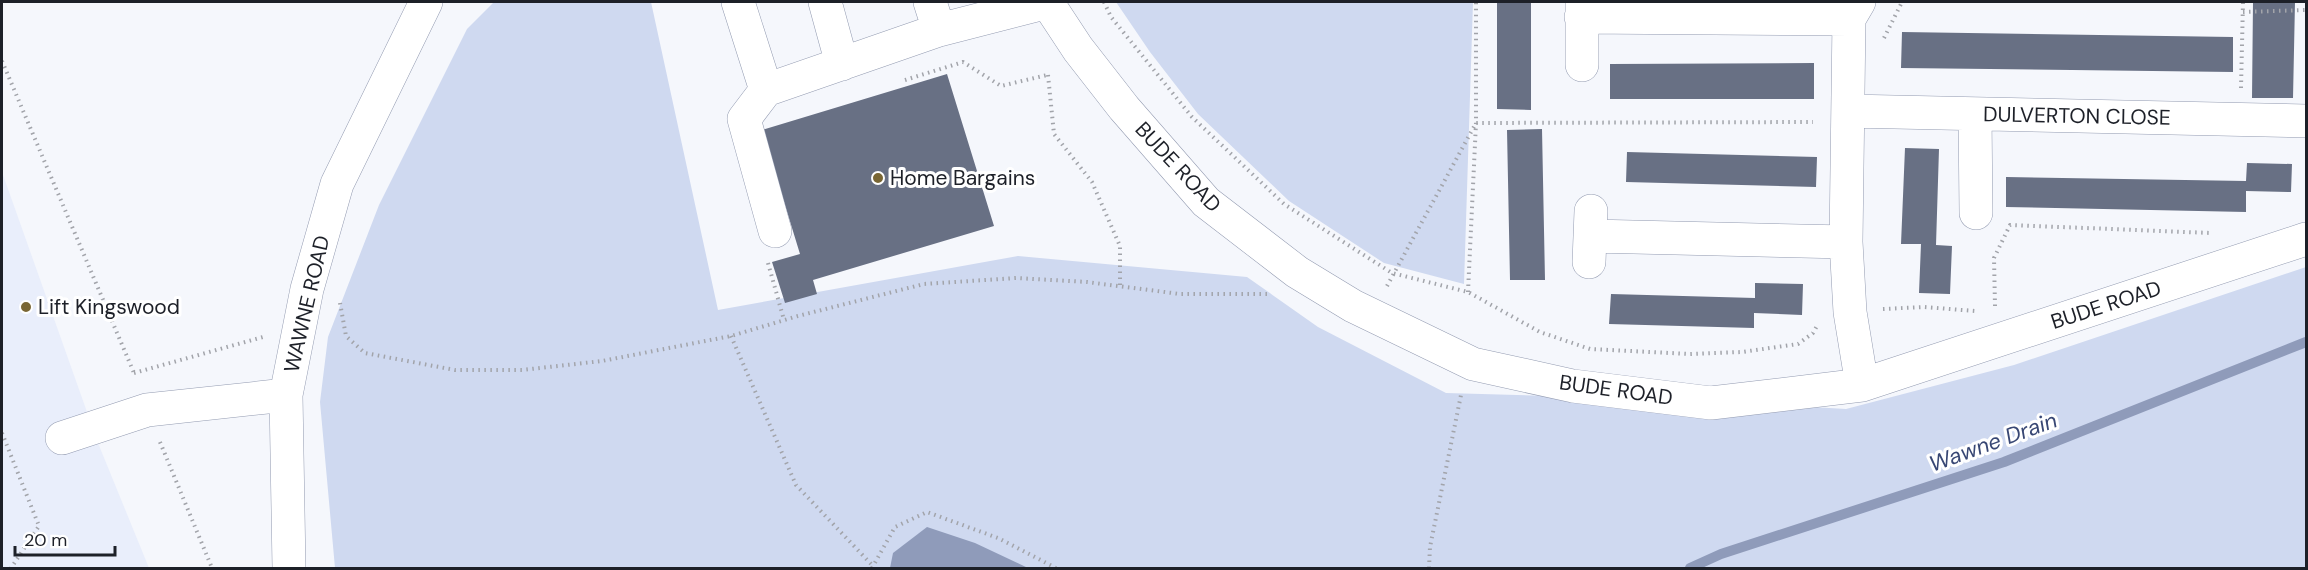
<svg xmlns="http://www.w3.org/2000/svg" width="2308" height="570" viewBox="0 0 2308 570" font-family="'DM Sans',sans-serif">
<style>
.built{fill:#e9eefb}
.green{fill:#cfd9f0}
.water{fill:#8f9bba}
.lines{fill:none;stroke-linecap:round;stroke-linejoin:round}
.stream{stroke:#8f9bba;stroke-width:10}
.building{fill:#687084}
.minor-casing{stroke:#939bb1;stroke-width:34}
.path{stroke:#a2a4aa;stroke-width:4;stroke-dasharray:1.5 4.5;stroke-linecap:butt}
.minor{stroke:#fff;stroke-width:33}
.poi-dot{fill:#796634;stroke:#fff;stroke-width:2}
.labels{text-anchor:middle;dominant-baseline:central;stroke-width:6;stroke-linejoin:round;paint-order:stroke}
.street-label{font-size:21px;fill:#1d2028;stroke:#fff}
.poi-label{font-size:21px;fill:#1d2028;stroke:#fff;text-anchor:start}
.water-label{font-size:22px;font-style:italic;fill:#384774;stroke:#fff}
</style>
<rect width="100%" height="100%" fill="#f5f7fc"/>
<path class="built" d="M2,172L98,443L149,568H2Z"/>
<path class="green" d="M494,2H651L718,310L1018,256L1247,277L1318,327L1446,393L1691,400L1846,409L2014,365L2306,267V568H335L320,402L328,337L379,205L467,29Z
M1116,2H1473L1464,284L1384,263L1289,201L1198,114L1150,52Z"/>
<path class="water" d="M927,527L975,543L1028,568H890L893,553Z"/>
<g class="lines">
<path class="stream" d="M1690,568L1721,554L2004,462L2306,342"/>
</g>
<path class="building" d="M1497,2H1531V110L1497,109Z
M2253,2H2295L2293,98H2252Z
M1902,32L2233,37V72L1901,68Z
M1814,63V99H1610V64Z
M947,74L994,226L813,280L817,294L785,303L772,262L800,254L762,130Z
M1542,129L1545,280H1510L1507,130Z
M1905,148L1939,149L1936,245L1952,246L1950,294L1919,293L1921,244H1901Z
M1627,152L1817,157L1816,187L1626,182Z
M2247,163L2292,164L2291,192L2246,191V212L2006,207V177L2246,181Z
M1755,283L1803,284L1802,315L1754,313V328L1609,324L1611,294L1755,298Z"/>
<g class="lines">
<defs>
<path id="minor" d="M738,2L766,90L939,30L1048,2
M825,2L842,64
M930,2L939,30
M1047,2L1078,49L1124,108L1206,202L1297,272L1353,306L1473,364L1573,386L1711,403L1862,385L2306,239
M1582,2V65
M1859,2L1849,19L1846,242L1850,312L1862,385
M1581,17L1849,19
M766,90L744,119L775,231
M1848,111L2306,121
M1975,114L1976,213
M1591,236L1846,242
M1589,262L1591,211
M62,438L147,410L286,395
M289,568L286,395L307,289L337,184L426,2"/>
</defs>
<use href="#minor" class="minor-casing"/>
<path class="path" d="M1104,2L1111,17L1192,117L1284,204L1392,273L1468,292L1540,332L1590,349L1690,354L1742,352L1798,344L1813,333L1818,324
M2243,12L2306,10
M1884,38L1902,2
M2,61L134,373
M1048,75L1054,134L1092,182L1120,246V286
M905,80L963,62L1001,86L1047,75
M2241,88L2243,2
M768,263L784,320
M1387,286L1476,123L1813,122
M1468,292L1476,123V2
M340,303L346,336L365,353L455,370H522L602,361L731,336L798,316L924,284L1016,278L1087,282L1180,294H1268
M1995,306L1994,258L2010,225L2211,233
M1883,309L1924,307L1975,311
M731,336L796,485L872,565
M134,373L263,337
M2,433L39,526L11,568
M160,442L212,568
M872,568L895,527L927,512L998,538L1056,568
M1429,568L1430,547L1461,395"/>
<use href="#minor" class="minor"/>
</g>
<g class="poi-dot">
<circle cx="878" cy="178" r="6"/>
<circle cx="26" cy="307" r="6"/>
</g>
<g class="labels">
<g class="street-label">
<text transform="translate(2077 116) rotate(1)">DULVERTON CLOSE</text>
<text transform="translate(1178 167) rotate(47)">BUDE ROAD</text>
<text transform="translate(307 304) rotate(-77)">WAWNE ROAD</text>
<text transform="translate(2106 305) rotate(-18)">BUDE ROAD</text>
<text transform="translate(1616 390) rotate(8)">BUDE ROAD</text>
</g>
<g class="poi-label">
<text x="890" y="178">Home Bargains</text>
<text x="38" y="307">Lift Kingswood</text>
</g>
<g class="water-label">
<text transform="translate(1993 442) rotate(-20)">Wawne Drain</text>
</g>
</g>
<rect width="2308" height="570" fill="none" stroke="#1d2028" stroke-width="6"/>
<path d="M15 546v9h100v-9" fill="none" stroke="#1d2028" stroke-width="3"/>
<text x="24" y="546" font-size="18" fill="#1d2028" stroke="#ffffff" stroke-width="4.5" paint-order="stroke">20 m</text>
</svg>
